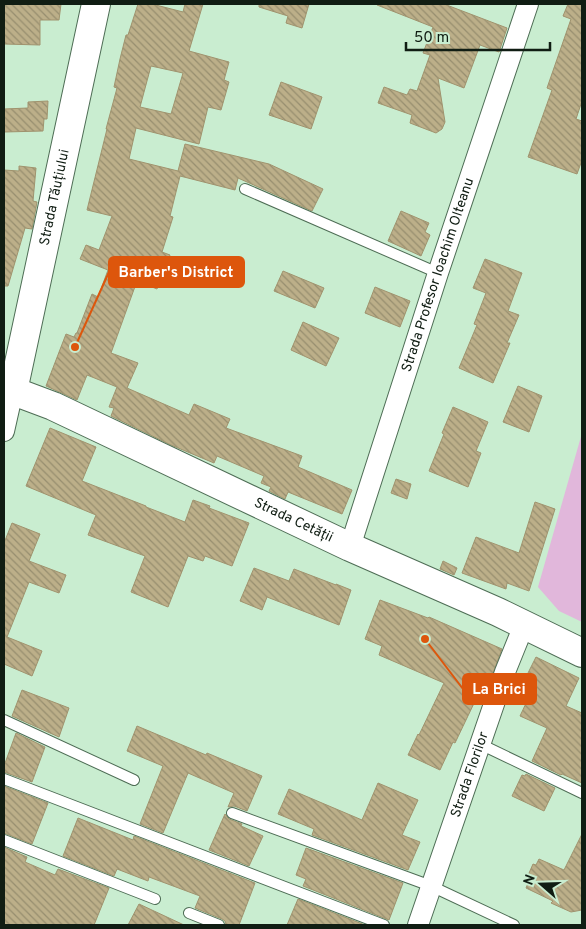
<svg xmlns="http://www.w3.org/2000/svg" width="586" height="929" viewBox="0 0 586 929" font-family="Overpass,sans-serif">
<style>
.grass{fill:#e1b7db}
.building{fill:url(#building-back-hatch);stroke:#a0936e;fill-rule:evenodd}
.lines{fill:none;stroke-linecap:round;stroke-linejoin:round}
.lane-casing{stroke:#4e6d55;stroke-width:12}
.street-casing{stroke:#4e6d55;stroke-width:22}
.secondary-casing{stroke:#4e6d55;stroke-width:30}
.lane{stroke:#fff;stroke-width:10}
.street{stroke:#fff;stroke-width:20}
.secondary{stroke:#fff;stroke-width:28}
.labels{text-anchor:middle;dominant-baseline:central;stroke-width:4;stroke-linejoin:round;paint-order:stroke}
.street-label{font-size:14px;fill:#101d13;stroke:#c9edd0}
.leader{fill:none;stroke:#dd560c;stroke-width:2}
.callout-dot{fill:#dd560c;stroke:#c9edd0;stroke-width:2}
.callout{fill:#dd560c;stroke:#dd560c;stroke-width:2}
.callout-label{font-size:15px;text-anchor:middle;font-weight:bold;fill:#fff}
</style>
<defs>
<pattern id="building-back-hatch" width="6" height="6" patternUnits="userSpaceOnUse" patternTransform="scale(1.25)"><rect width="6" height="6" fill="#bcaf89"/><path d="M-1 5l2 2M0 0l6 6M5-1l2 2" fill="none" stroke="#978e6f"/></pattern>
</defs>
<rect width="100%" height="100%" fill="#c9edd0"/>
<path class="grass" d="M582,433V622L559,611L538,587Z"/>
<path class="building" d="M4,4H61L59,20H40V45L4,44Z
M138,4H152L183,12L185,4H203L189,51L229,62L224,80L229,82L221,110L208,107L199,144L136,128L129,159L178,171L185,144L269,164L323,189L312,211L238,178L235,190L180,176L170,216L173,217L162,252L170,255L157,289L137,281L111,353L138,363L127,388L189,415L194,404L230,419L226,428L302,456L298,467L352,490L342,514L288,492L285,499L269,491L271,487L261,483L264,476L217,456L214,463L171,445L111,416L114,408L109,407L117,387L87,375L77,400L46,386L66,334L74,337L76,333H77L92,294L98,297L108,270L80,259L86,245L99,250L112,216L87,210L107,129H106L117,88L114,87L120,59L126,35H128ZM151,66L183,73L171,114L140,107Z
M259,4H309L302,28L286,23L288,16L259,7Z
M378,4H444L507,28L499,52L480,45L464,88L438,78L445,122L442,129L436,133L410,123L412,115L378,103L384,87L407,95L410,89L417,91L430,55L423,53L433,27L377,5Z
M568,4H582V101L576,119L582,121V160L577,174L528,157L552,90L547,88L571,19L563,16Z
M281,82L322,97L311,129L269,115Z
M48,101L47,119H44L43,131L4,132V109L28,108V102Z
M19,166L36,168L33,201L37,202L32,229L25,228L8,286H4V170L19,171Z
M401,211L429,223L425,232L430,235L421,256L388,241Z
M485,259L522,273L508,311L519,315L507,343H510L493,383L459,368L477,325L474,324L486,293L473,288Z
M283,271L324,288L315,308L274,291Z
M375,287L410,301L400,327L365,313Z
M303,322L339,338L326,366L291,350Z
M518,386L542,396L529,432L503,422Z
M453,407L488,422L476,451L481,453L468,487L429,471L444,434L442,433Z
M50,428L96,447L82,481L146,506V507L185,522L193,500L210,506L209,508L249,523L232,566L205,556L203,561L188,556L168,607L131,592L145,556L88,535L96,515L26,486Z
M396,479L411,484L407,499L391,493Z
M535,502L555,509L529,591L507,583L506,589L462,573L476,537L519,553Z
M12,523L40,534L29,561L66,575L59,593L29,582L7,637L42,651L32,676L4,664V543Z
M443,561L457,568L454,575L440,569Z
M254,568L289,581L294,569L336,585V584L351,590L339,625L267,597L262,610L240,601Z
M380,600L428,618L429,617L502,649L483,700L477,697L455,743L453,742L440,770L408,755L418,734L419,735L444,683L379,655L382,646L365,639Z
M536,657L579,678L566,706L582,713V783L562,774L561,775L532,761L547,728L520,716L537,680L527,675Z
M22,690L69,708L59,737L12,716Z
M137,726L206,755L207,753L262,776L247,811L234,806L228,807L234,793L188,773L163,833L140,824L163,766L127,751Z
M16,733L45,747L32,782L4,772V766Z
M526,774L555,788L544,811L512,796L522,775L525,776Z
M378,783L418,800L402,835L420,842L408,870L312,835L314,829L278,814L289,789L362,820Z
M4,786L48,803L32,844L4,833Z
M225,814L229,819L242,824L241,826L263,836L249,866L209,850Z
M78,818L133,840L134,836L255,883L239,925H226L225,921L222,919L195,908L200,896L149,877L148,881L117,869L114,876L63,856Z
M582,834V910L571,912L551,903L553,901L526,888L529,881L526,880L533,864L536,865L539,859L564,870Z
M4,847L27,857L25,862L55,875L58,869L109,888L94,925H4Z
M306,848L403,883L389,920L303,886L306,879L296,875Z
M298,899L365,925H287Z
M139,904L184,925H128Z"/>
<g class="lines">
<defs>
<path id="lane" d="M245,189L438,273
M4,720L134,780
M480,744L582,793
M4,779L384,925
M232,813L431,886L514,925
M4,840L155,899
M189,913L219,925"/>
<g id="street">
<path d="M4,431L13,391"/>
<path id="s1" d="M350,547L438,273L528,4"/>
<path id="s2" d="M418,925L505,672L524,625"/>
</g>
<g id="secondary">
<path id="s3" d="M4,390L13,391L53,406L350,547L498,612L582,653"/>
<path id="s4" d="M13,391L96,4"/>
</g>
</defs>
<use href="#lane" class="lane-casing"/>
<use href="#street" class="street-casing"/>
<use href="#secondary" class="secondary-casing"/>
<use href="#lane" class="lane"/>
<use href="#street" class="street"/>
<use href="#secondary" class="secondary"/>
</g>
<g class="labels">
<g class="street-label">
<text stroke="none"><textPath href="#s4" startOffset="198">Strada Tăuțiului</textPath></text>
<text stroke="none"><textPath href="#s1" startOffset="286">Strada Profesor Ioachim Olteanu</textPath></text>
<text stroke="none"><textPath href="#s3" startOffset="318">Strada Cetății</textPath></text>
<text stroke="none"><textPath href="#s2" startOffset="159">Strada Florilor</textPath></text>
</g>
</g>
<path class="leader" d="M75 347L109 272M425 639L463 689"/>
<g class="callout-dot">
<circle cx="75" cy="347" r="5"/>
<circle cx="425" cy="639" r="5"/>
</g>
<g class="callout">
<rect x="109" y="257" width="135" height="30" rx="5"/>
<rect x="463" y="674" width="73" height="30" rx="5"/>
</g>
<g class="callout-label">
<text x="176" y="277">Barber's District</text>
<text x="499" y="694">La Brici</text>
</g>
<rect width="586" height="929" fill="none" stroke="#101d13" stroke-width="10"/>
<g transform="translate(541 884) rotate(290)" stroke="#c9edd0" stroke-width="4" paint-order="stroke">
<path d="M0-4L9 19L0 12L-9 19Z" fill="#101d13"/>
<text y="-8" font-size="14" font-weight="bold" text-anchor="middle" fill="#101d13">N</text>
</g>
<path d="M406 42v8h144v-8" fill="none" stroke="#101d13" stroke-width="2.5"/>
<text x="414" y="42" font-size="15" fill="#101d13" stroke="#c9edd0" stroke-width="4" paint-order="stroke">50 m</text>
</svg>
